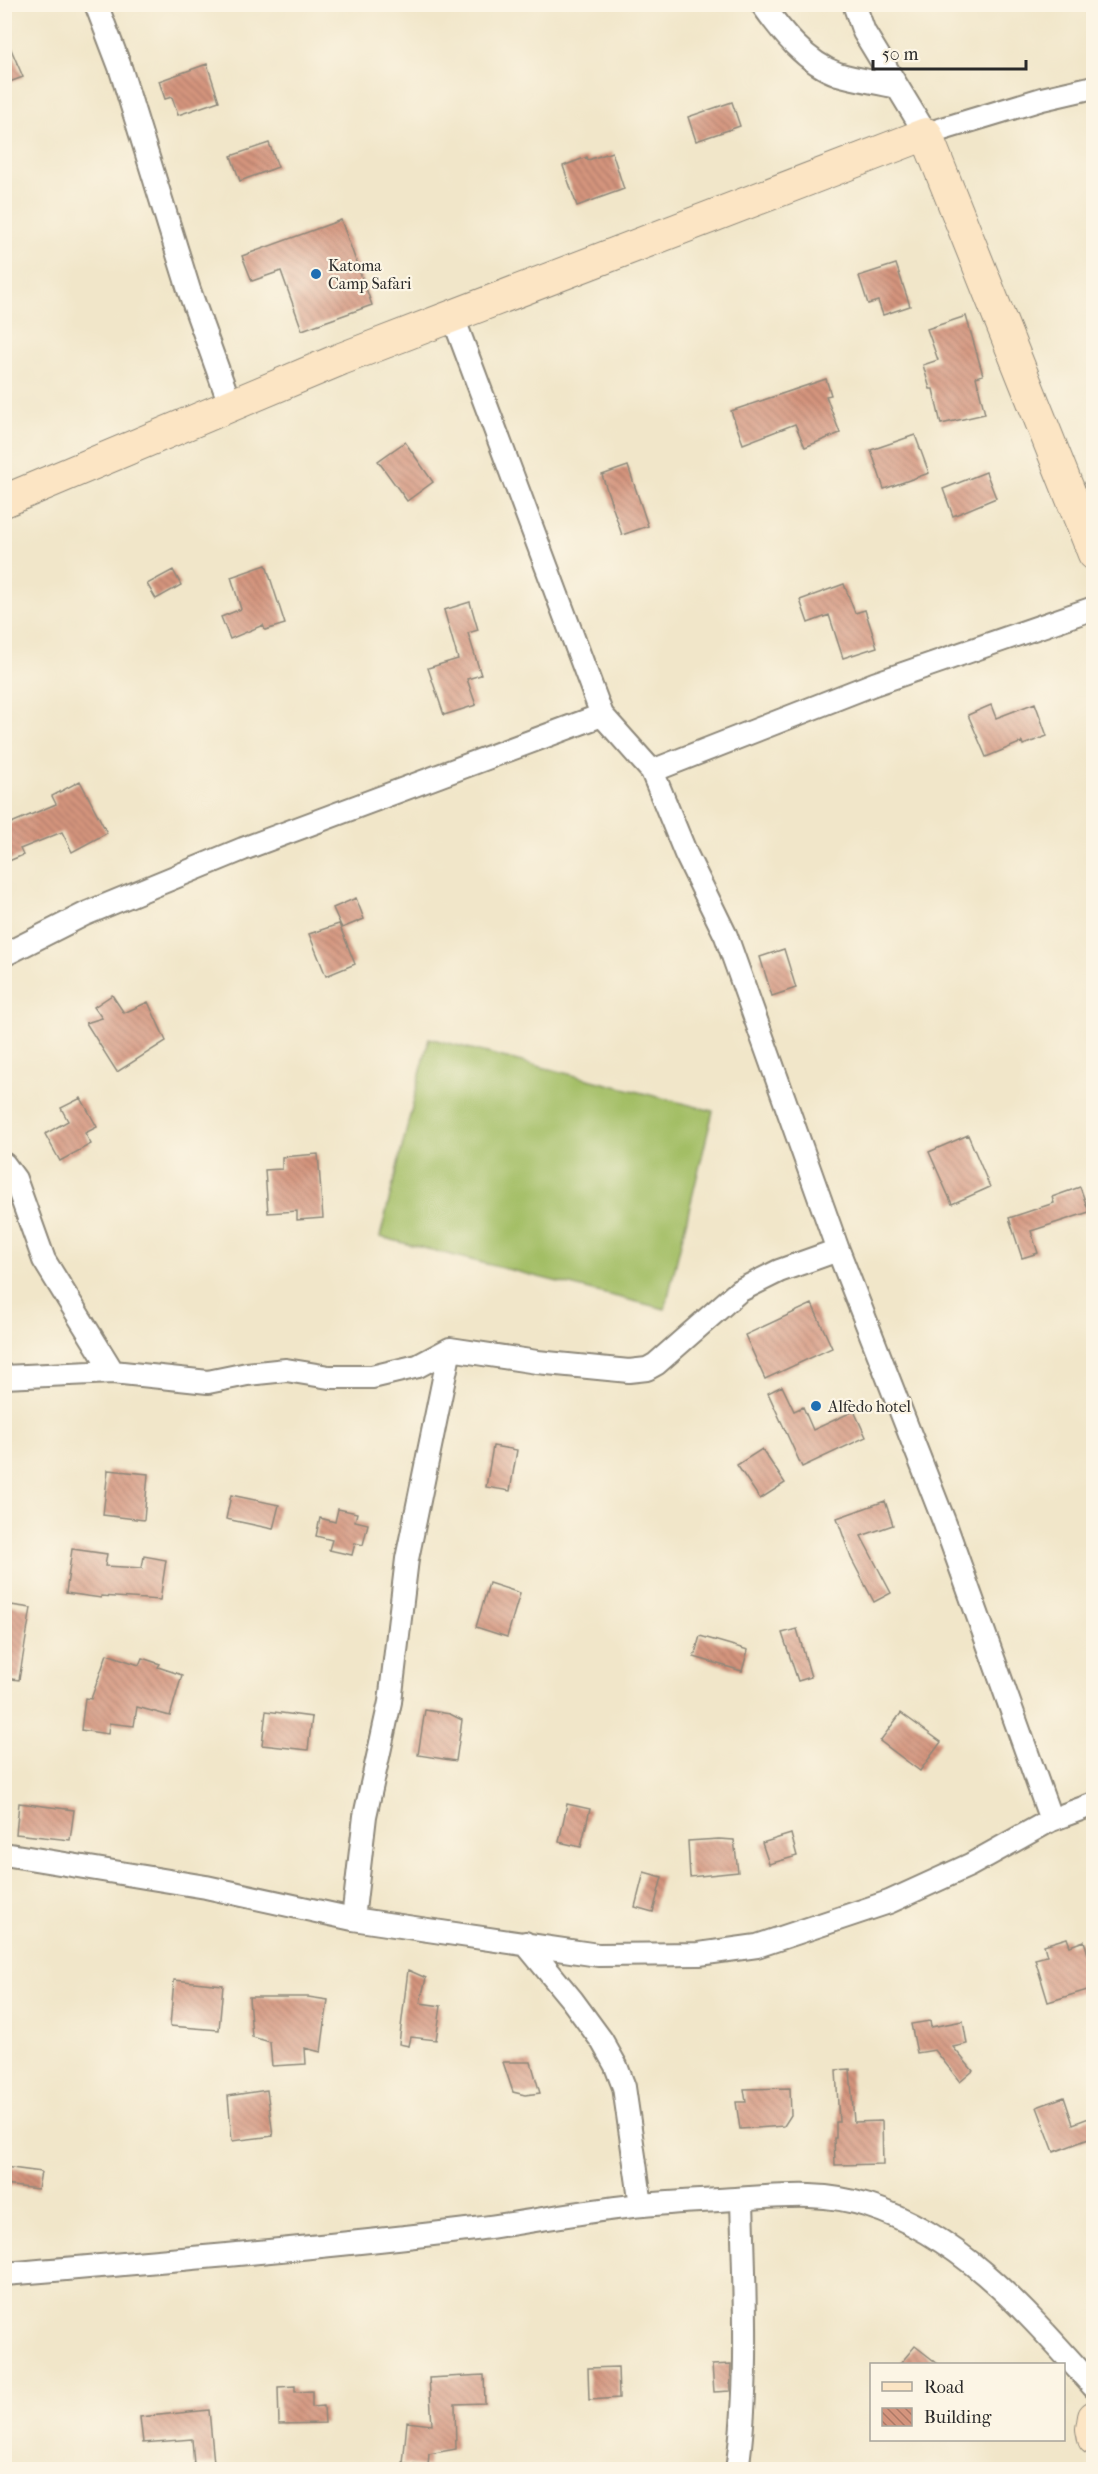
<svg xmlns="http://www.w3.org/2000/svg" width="1098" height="2474" viewBox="0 0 1098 2474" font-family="'IM FELL French Canon',serif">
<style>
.grass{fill:#a3be65;stroke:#677448;stroke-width:1.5}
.building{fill:url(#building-back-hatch)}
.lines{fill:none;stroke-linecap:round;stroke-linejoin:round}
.street-casing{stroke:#8e887a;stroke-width:26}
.secondary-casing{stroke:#8e887a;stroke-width:34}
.street{stroke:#fff;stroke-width:22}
.secondary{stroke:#fce5c4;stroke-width:32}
.poi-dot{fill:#1f6fb2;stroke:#fcf5e5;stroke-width:2}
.labels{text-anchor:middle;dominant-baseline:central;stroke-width:4.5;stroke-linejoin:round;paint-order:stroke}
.poi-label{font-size:16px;fill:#2b2b2b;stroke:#fcf5e5;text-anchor:start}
</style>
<defs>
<pattern id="building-back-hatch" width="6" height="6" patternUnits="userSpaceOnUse" patternTransform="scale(1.5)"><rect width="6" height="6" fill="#d4947d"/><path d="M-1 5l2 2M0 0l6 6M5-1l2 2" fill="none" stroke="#ac7967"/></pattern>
</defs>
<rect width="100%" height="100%" fill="#fcf5e5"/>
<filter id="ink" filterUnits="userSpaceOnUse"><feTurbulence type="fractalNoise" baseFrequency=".0167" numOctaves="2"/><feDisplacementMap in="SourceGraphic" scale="12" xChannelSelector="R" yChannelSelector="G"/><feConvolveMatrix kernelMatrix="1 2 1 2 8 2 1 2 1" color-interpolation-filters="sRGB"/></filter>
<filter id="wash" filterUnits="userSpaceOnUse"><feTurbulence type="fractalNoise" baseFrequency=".008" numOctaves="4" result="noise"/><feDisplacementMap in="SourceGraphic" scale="24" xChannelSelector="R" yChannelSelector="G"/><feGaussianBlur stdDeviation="1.35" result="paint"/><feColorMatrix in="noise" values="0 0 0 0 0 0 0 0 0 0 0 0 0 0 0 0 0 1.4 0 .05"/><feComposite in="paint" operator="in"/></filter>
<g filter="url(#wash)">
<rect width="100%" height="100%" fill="#f1e6c9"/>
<path class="grass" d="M429,1038L713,1111L665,1309L380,1237Z"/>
<g id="blocks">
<path class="building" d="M4,33L23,77L4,84Z
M207,64L219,101L178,115L172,97L165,99L159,81Z
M732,102L740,126L696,141L688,117Z
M269,143L278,167L240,181L231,156Z
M612,152L624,189L577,206L563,166L587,157L588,160Z
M341,220L372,305L302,330L281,271L252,281L242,256Z
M896,264L910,306L883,315L878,301L868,304L859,276Z
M966,316L983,375L976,377L985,414L941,424L933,389H930L923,365L938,360L927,329Z
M826,379L831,395L826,396L840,433L805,447L795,424L743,444L731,411Z
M915,435L929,473L884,489L871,450Z
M405,442L433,482L407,501L378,461Z
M628,466L648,526L622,535L602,475Z
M986,472L996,498L953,516L943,489Z
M266,565L285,624L265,630L263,625L230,639L221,617L241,609L231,577Z
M173,570L181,585L156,599L147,584Z
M844,584L855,613L865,610L877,647L843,658L829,615L808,623L800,600Z
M470,602L478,630L468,633L481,675L467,679L476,705L444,715L428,668L458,659L444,610Z
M1035,703L1047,736L1023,745L1022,742L986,757L968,715L991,705L996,718Z
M80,781L107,833L72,852L62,832L20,849L23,855L4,863V814L9,824L56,804L52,796Z
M356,898L364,919L342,928L333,908Z
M339,924L355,964L326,976L309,934Z
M784,949L796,988L772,996L760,957Z
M112,995L124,1013L148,1002L166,1041L117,1072L86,1023L102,1018L94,1007Z
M81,1098L97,1127L85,1133L91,1144L60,1161L45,1134L68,1121L61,1108Z
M968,1135L990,1187L952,1204L929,1152Z
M318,1154L323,1218L297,1220V1211L268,1213L265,1170L282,1169V1157Z
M1080,1187L1089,1212L1031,1231L1038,1253L1022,1258L1009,1218L1054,1203L1052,1197Z
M812,1304L832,1348L765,1379L745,1335Z
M782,1386L794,1411L803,1407L813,1430L854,1411L866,1437L802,1467L768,1393Z
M493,1446L517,1450L510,1491L486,1487Z
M762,1449L785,1483L760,1499L737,1465Z
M108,1470L148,1474L144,1520L103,1515Z
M231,1495L279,1505L273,1529L226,1519Z
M885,1501L893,1525L861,1536L891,1593L874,1602L851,1558L837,1518Z
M338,1509L357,1513L355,1521L368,1524L363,1545L355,1543L352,1555L329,1550L332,1540L316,1536L320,1518L335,1522Z
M72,1549L107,1554L105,1566L142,1568L144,1556L166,1560L160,1600L101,1596V1598L66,1593Z
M489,1583L520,1593L507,1637L476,1627Z
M4,1604L31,1608L19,1680L4,1678Z
M797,1629L811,1677L798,1681L782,1633Z
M700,1636L748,1650L742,1671L694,1657Z
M107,1654L139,1665L142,1658L160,1664L158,1667L182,1675L170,1716L137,1707L134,1726L109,1723L108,1734L81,1730L85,1698L91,1699Z
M425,1710L450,1714L462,1720L456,1761L418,1755Z
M266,1711L312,1717L308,1750L262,1745Z
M901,1713L941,1742L920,1771L880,1741Z
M19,1803L74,1810L70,1840L16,1834Z
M567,1804L590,1809L581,1847L559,1842Z
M791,1834L797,1856L769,1864L762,1843Z
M719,1839L734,1840L738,1872L690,1877L688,1841Z
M644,1872L662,1877L653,1912L635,1907Z
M1067,1938L1070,1946L1084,1941L1094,1973V1988L1048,2002L1035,1959L1047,1956L1044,1945Z
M408,1970L426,1978L420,2003L441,2006L436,2040L411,2037L409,2046L399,2044Z
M174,1980L223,1985L219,2030L170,2026Z
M249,1997H308L328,2000L321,2052L305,2048L306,2064L272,2066L270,2042L252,2037Z
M930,2021L931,2027L963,2021L967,2044L953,2047L973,2071L960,2082L935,2050L917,2053L911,2024Z
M503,2062H531L540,2093L525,2095L513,2092Z
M850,2069L854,2122L882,2121L883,2164L835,2165L834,2138H836V2122H839L836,2070Z
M790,2088L791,2115L784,2126L740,2129L736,2102H746L744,2089Z
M267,2090L273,2136L232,2141L228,2096Z
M1064,2097L1073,2124L1094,2116V2137L1054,2152L1037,2107Z
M4,2167L41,2172L38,2189L4,2185Z
M915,2346L938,2364H900Z
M731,2364L730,2391L714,2392L712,2365Z
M618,2367L619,2398L589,2400L588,2368Z
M484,2375L485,2403L455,2404L456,2449L429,2454L428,2467L403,2464L407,2422L432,2425L429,2378Z
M295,2386V2392L312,2391V2407L324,2406L325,2423L279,2424L278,2387Z
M209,2410L214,2463L194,2465L192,2439L143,2443L140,2417Z"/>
</g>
</g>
<g filter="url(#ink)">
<use href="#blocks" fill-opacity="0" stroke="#8e887a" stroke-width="1.5"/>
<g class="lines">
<defs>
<path id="street" d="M96,4L120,67L189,290L230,404
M762,4C781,31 806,63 838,74C857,80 878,82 897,87
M854,4L864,32L926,134L1042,99L1094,87
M453,317L602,715L652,771L686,854L726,936L838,1250L945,1524L1051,1820
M652,771L874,684L1094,608
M4,955L85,914L243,849L602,715
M4,1164L15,1179L44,1260L113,1372
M4,1377L113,1372L208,1382L247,1374L286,1370L329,1377H372L418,1366L450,1349
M4,1854L206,1887L353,1919L598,1955L699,1954L757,1946L889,1902L970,1865L1051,1820L1094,1804
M353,1919L365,1816L390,1702L407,1559L450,1349L537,1362L629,1371L647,1369L656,1364L739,1291L779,1271L838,1250
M525,1943L572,2000L602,2041L616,2066L624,2087L641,2205
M4,2274C162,2261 319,2248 475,2229C531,2222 587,2210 643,2205C674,2202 705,2201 736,2199C782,2196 824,2191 869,2206C963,2236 1030,2316 1094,2387
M737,2470C750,2381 744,2288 742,2199"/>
<path id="secondary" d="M4,501L341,359L926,134L1094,554
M1094,2417L1092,2429L1094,2439"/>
</defs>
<use href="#street" class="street-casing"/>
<use href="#secondary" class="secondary-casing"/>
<use href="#street" class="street"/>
<use href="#secondary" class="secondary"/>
</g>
</g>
<g class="poi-dot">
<circle cx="316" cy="274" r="6"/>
<circle cx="816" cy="1406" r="6"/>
</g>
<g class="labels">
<g class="poi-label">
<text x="328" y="265">Katoma<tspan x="328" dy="18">Camp Safari</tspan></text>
<text x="828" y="1406">Alfedo hotel</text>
</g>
</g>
<rect width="1098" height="2474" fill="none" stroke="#fcf5e5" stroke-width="24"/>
<rect x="870" y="2363" width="195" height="78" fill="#fcf5e5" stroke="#a8a49b" stroke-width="1.5"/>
<rect x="882" y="2382" width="30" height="9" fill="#fce5c4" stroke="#a8a49b" stroke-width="1.5"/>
<text x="924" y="2393" font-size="18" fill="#2b2b2b">Road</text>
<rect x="882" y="2408" width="30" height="18" fill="url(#building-back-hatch)" stroke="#a8a49b" stroke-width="1.5"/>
<text x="924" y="2423" font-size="18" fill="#2b2b2b">Building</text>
<path d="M873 60v9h153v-9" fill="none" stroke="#2b2b2b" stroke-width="3"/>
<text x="882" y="60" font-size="18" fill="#2b2b2b" stroke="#fcf5e5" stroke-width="4.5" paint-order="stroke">50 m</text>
</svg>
